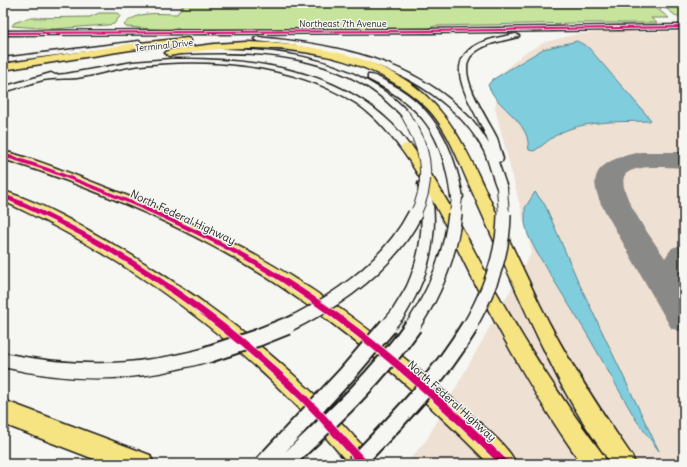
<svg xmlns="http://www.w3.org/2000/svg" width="687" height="467" viewBox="0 0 687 467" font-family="Delius,sans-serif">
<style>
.built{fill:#eee0d3}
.green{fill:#c6e49b;stroke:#71805c}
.water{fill:#80cdde;stroke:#588690}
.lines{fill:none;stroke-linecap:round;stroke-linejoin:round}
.taxiway{fill:#898987;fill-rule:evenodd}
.tertiary-casing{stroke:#1c1c1c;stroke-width:3}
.primary-casing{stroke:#1c1c1c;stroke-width:3}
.motorway-casing{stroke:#1c1c1c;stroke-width:3}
.tertiary{fill:#f6f6f2;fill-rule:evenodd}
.primary{fill:#f6e381;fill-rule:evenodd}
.motorway{fill:#f6e381;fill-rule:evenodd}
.tertiary-bridge-far3-casing{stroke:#1c1c1c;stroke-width:10;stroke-linecap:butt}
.tertiary-bridge-far2-casing{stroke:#1c1c1c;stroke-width:12;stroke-linecap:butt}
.tertiary-bridge-far1-casing{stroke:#1c1c1c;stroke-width:16;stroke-linecap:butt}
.tertiary-bridge-casing{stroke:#1c1c1c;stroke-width:20;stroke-linecap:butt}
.tertiary-bridge-far3{stroke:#f6f6f2;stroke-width:8}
.tertiary-bridge-far2{stroke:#f6f6f2;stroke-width:10}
.tertiary-bridge-far1{stroke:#f6f6f2;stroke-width:13}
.tertiary-bridge{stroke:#f6f6f2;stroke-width:16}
.cycleway-casing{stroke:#f6f6f2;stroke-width:2}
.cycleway{fill:#d6006c;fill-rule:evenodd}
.labels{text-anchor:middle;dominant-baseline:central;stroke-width:3;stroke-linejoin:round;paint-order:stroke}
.far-street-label{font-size:9px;fill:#1c1c1c;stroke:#f6f6f2}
.street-label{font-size:11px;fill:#1c1c1c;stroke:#f6f6f2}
</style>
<rect width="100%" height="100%" fill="#f6f6f2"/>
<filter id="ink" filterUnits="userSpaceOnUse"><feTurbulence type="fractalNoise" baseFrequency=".025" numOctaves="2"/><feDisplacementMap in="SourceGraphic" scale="8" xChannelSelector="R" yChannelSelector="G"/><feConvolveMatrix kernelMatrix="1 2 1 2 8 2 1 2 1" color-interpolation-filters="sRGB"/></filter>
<g filter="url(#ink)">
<path class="built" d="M604,32H684V464H406L427,439L532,252L495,108L502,73L523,54L545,42L577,34Z"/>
<path class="green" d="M185,3L651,4L669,18H651L657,23H576L435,26L423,30L183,31L126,27L124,25C138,10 158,14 177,14Z
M659,3H684V22Z
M99,13H116L121,15L114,24L107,25L54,29L12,26L14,23L28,18L90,17Z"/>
<path class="water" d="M577,41L588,47L651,120L649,121C621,122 588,120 562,132C551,137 544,145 534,151L529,150C528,144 528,137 525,132C516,114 495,104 488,85L492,80L543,49Z
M535,192L545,205L578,281L659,451L636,420L587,334L537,253L528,235L525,223V208Z"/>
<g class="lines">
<path class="taxiway" d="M641,152H684V168C669,168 640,164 627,173C610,185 657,245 665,258L672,248L684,244V333L671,328L601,204C599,199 597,194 596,189C590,162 623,156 641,152Z"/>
<defs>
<path id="tertiary" d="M684,25V29L429,33L3,35V31L429,29Z
M516,34L519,36L518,37C503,41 485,43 473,54C453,72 489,120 497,138C499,145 501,152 503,159L502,161L498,162L507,188L506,191H498L497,188C492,176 489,162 484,151C476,135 464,121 452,110C398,61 327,48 257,41L254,39L257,37C333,44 414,59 469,117C477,124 483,135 489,144C480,112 432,62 483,42C493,38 505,36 516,34Z
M139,41L142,43L141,44L3,62V58Z
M211,49C268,49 325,54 374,85C386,92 400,102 409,114L405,117L402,116C395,109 387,101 379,95C324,52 248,51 181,54L177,52L181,50Z
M171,59C248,58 334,67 392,124C402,134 410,147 418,158L417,160H409C394,139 378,118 356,103C291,63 207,57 133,66C114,69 96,75 77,78C66,79 54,78 43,80C30,83 17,89 3,92V87L51,73L55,75L66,74L133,62Z
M368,75C375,74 384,81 391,84C436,108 454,149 463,197L461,200H453L451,197C443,135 424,107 368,79Z
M423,180L427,182C434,194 435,221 433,236C431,262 421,288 408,310C406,313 404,318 401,320C397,322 395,321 392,319L390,315C395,305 402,296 407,286C422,253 425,219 418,184L419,182Z
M206,348L211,350L214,355L211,360C202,364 192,366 182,368C122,383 63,381 3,367V353C52,363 102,367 152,359C170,357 188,352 206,348Z"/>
<path id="primary" d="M187,38L190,39L191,41L190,43L130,50L3,70V64L130,44Z
M246,42C302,44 365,51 413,85C452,114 470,157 490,200C507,235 523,270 540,305C566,358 598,407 632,456L635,464H611C590,433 569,402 553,368C535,333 519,297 503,261C491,234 479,207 467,180C456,154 446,127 426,107C372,55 290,44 219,49C202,50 186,53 169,56L165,53L169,50L214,44Z
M407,144L411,145C445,191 469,243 497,293C529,350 565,404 604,456L607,464H582C541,407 507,346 475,284C452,238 430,191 401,148L403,145Z
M3,151C39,160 75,175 110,189C172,213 235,241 292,277C351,313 405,357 457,403C473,418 509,445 516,464H489C425,399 356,337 280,286C198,232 97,188 3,159Z
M3,191C35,200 73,221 102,238C177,280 249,332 312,392C333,412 352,435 372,456L375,464H349C332,445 316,425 298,407C214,321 113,251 3,201Z"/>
<path id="motorway" d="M3,400L150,455L154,464H107L3,424Z"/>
</defs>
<use href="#tertiary" class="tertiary-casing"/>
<use href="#primary" class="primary-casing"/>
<use href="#motorway" class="motorway-casing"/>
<use href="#tertiary" class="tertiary"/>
<use href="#primary" class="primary"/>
<use href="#motorway" class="motorway"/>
<defs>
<path id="tertiary-bridge-far3" d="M405,114L412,127"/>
<path id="tertiary-bridge-far2" d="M412,126C428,155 430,185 415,215
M502,188L504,215
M455,215L457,197"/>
<path id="tertiary-bridge-far1" d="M284,327C336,302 388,267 415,214
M387,327L397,315
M412,327C436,292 450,256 455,214
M469,327C489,292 504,254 504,214"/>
<path id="tertiary-bridge" d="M206,355L257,338L287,326
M263,464L347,374L388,326
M284,464C330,421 377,378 413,326
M355,464C397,421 439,378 470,326"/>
</defs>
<use href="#tertiary-bridge-far3" class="tertiary-bridge-far3-casing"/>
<use href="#tertiary-bridge-far2" class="tertiary-bridge-far2-casing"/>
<use href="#tertiary-bridge-far1" class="tertiary-bridge-far1-casing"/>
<use href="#tertiary-bridge" class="tertiary-bridge-casing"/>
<use href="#tertiary-bridge-far3" class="tertiary-bridge-far3"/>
<use href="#tertiary-bridge-far2" class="tertiary-bridge-far2"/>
<use href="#tertiary-bridge-far1" class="tertiary-bridge-far1"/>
<use href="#tertiary-bridge" class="tertiary-bridge"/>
<defs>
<path id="cycleway" d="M684,26V28L429,32L3,34V32L429,30Z
M3,153C44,165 83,181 122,197C179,220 235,246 287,279C368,329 440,394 508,461L510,464H499C433,398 362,335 283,283C234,251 179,225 125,202C85,185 44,169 3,157Z
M3,194C25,201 46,213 67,223C154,267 237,328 307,396C328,417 347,439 367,461L369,464H358C339,443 321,421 301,401C235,337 160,279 79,235C54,221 29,210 3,198Z"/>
</defs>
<use href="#cycleway" class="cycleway-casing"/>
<use href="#cycleway" class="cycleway"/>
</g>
</g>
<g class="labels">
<g class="far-street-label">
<text x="343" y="23">Northeast 7th Avenue</text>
<text transform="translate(164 45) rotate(-6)">Terminal Drive</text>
</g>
<g class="street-label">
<text transform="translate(183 217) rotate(25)">North Federal Highway</text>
<text transform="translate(452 401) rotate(42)">North Federal Highway</text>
</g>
</g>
<rect width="687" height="467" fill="none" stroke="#f6f6f2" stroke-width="16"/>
<rect x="8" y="8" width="671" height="451" fill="none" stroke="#1c1c1c" stroke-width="1.5" filter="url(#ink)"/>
</svg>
